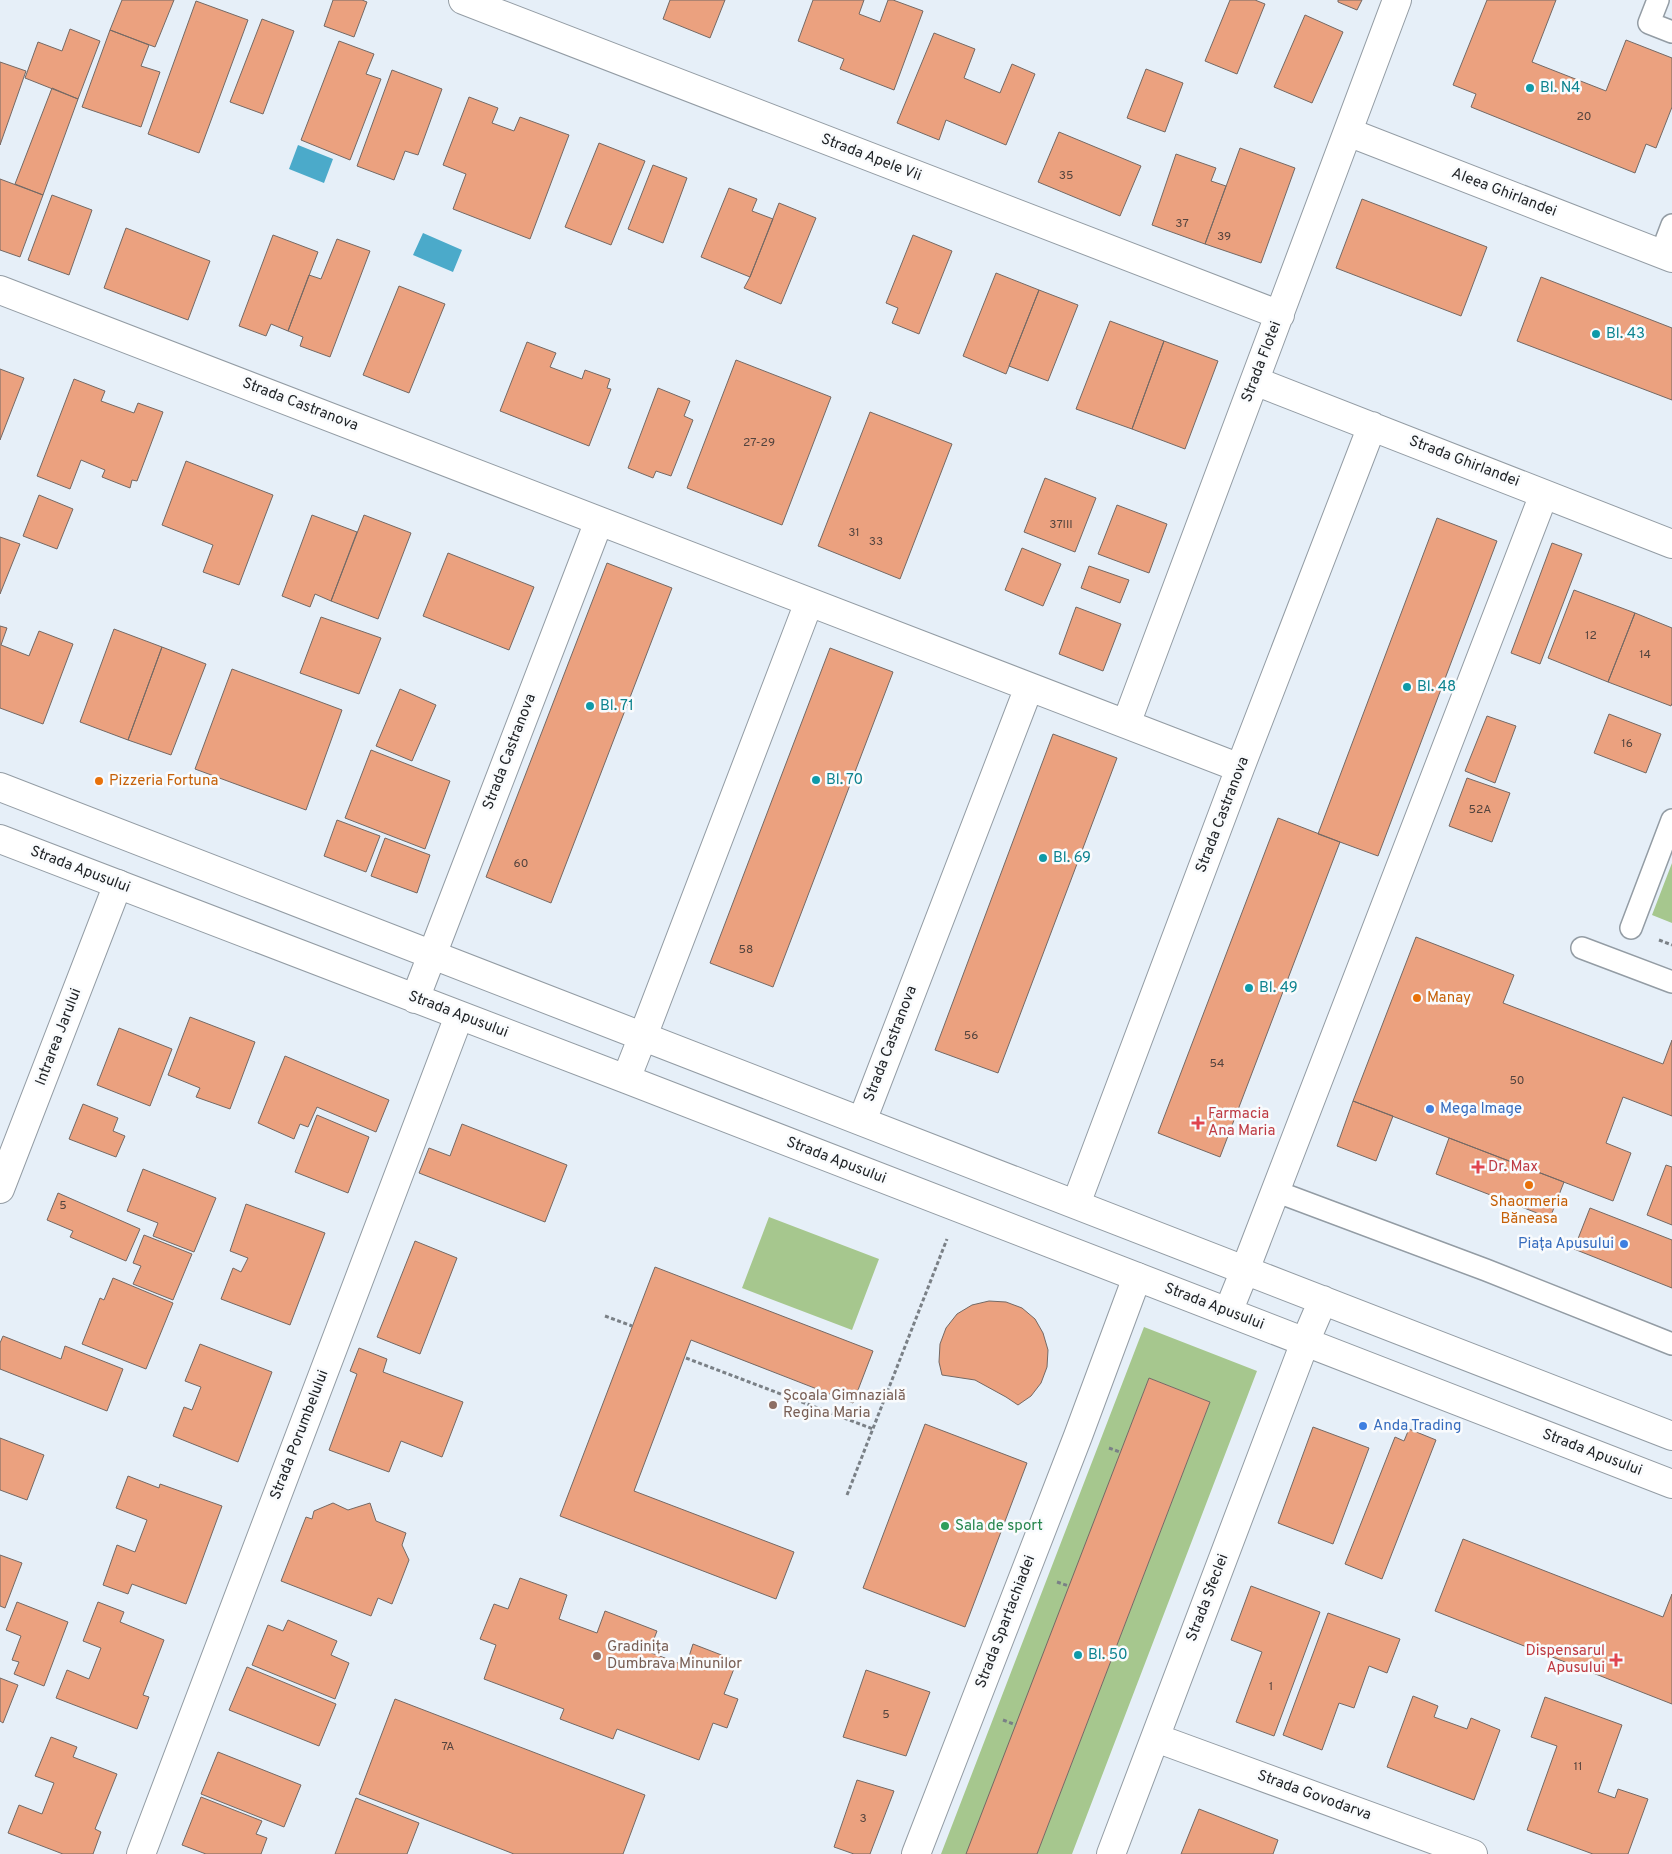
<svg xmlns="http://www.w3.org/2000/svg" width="1672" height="1854" viewBox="0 0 1672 1854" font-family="Overpass,sans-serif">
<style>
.green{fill:#a6c78e}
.water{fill:#4baaca}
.building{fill:#eba17f;stroke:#746964}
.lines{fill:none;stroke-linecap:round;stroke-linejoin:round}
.service-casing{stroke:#939ca4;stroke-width:24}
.minor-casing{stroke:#939ca4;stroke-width:30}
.secondary-casing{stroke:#939ca4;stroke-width:30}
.path{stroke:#7a8086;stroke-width:3;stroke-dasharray:4 2.5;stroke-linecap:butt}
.service{stroke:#fff;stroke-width:21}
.minor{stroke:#fff;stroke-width:28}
.secondary{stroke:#fff;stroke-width:28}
.culture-dot{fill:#0f9aa8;stroke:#f9fbfd;stroke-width:2}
.food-dot{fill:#e8710a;stroke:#f9fbfd;stroke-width:2}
.shop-dot{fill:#3f7fe0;stroke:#f9fbfd;stroke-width:2}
.health-dot{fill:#e0444e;stroke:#f9fbfd;stroke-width:2}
.education-dot{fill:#8d6e63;stroke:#f9fbfd;stroke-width:2}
.leisure-dot{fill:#2e9e5b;stroke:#f9fbfd;stroke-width:2}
.labels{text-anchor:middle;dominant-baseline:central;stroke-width:5;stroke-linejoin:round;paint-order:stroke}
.number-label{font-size:12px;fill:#54443e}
.culture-label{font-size:15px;fill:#0d838f;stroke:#f9fbfd;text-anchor:start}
.street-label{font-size:15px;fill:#222528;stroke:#f9fbfd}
.food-label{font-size:15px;fill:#c56008;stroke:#f9fbfd;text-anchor:start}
.shop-label{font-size:15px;fill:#366cbe;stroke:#f9fbfd;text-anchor:start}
.health-label{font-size:15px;fill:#be3a42;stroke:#f9fbfd;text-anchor:start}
.education-label{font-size:15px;fill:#785e54;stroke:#f9fbfd;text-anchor:start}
.leisure-label{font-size:15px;fill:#27864d;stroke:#f9fbfd;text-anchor:start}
</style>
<rect width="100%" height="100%" fill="#e6eff8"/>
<path class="green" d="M1672,863V923L1652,915Z
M769,1217L879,1259L852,1330L742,1288Z
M1144,1327L1257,1371L1072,1854H1037L1210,1402L1149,1378L967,1854H941Z"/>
<path class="water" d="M298,145L333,159L324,183L289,169Z
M423,233L462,250L453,272L413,255Z"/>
<path class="building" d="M122,0H174L155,47L110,30Z
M333,0H362L367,2L354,37L324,26Z
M670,0H725L710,38L663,19Z
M813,0H864L859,14L880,22L888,0H893L923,11L894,90L840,69L844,59L798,41Z
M1230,0H1255L1265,4L1237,74L1205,61Z
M1338,0H1362L1357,10L1338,2Z
M1487,0H1556L1532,62L1606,91L1626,40L1672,58V107L1656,148L1646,144L1635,173L1471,107L1476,94L1453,85Z
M196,1L248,20L199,153L148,134Z
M1305,15L1343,32L1312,103L1274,87Z
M262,19L294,31L263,114L230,102Z
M70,29L100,41L78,99L25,78L38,42L62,51Z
M110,30L149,45L141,66L160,72L141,127L82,107Z
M934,33L975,49L964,78L1000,93L1012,64L1035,74L1006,145L946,120L939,140L897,123Z
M339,41L374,54L366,74L381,79L350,160L301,140Z
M0,62L26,71L0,145Z
M1146,69L1183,83L1165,132L1127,118Z
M392,70L442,89L418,155L405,151L394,180L357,166Z
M52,88L78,99L43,195L15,184Z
M469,97L498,108L492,123L514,131L520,117L569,135L530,239L453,209L466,174L443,165Z
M1059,132L1141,166L1120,216L1038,182Z
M599,143L645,161L611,245L565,227Z
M1240,148L1295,168L1261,263L1205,244Z
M1176,154L1216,168L1211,181L1226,186L1205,244L1152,225Z
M653,165L687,178L663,243L628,229Z
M0,179L43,195L20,257L0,250Z
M729,188L757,199L752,211L773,219L750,277L701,257Z
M52,195L92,210L69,275L28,260Z
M1362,199L1487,247L1461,316L1336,268Z
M779,203L816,218L781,304L744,288L750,277Z
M126,228L210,261L188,320L104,288Z
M273,235L318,252L288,331L271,324L266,336L239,326Z
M913,235L952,251L919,334L892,323L898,308L886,303Z
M337,239L370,251L330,357L300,346L303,337L288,331L309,275L321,279Z
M996,273L1039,290L1006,374L963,356Z
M1541,277L1672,328V400L1517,341Z
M399,286L445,304L409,393L363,375Z
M1039,290L1078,305L1048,381L1009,366Z
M1110,321L1164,341L1132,429L1076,409Z
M1164,341L1218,361L1185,449L1132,429Z
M527,342L556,353L550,367L582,379L585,370L610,379L607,388L611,389L589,446L500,411Z
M736,360L831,397L782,525L687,488Z
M0,369L24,378L0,440Z
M74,379L105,391L101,401L134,413L138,403L163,412L137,481L132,480L130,488L102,477L105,470L81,460L70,489L37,476Z
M658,388L690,401L684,416L693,420L671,476L656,471L653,478L628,468Z
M870,412L952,444L900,579L818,546Z
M186,461L273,495L239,585L203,572L213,545L162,525Z
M1045,478L1096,498L1075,552L1024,532Z
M39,495L73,509L57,549L23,536Z
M1117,505L1167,524L1149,573L1098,554Z
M312,515L357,532L331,601L315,594L310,607L282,596Z
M364,515L411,533L378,619L331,601Z
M1437,518L1497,541L1378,856L1318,834Z
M0,537L20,544L0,594Z
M1552,543L1582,554L1540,664L1511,653Z
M1022,548L1061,564L1043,606L1005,590Z
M448,553L534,587L509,650L423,616Z
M607,563L672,588L551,903L486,877Z
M1089,566L1129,580L1120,603L1081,588Z
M1574,590L1635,613L1608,682L1548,658Z
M1076,607L1121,624L1103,671L1059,654Z
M1635,613L1672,628V703L1671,706L1608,682Z
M321,617L381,638L359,694L300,673Z
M0,626L7,628L1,645L29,656L39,631L73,644L43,724L0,708Z
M114,629L162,647L128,740L80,722Z
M162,647L206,664L171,755L128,740Z
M830,648L893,672L773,987L710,963Z
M232,669L342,710L306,810L195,769Z
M400,689L436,705L412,761L376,746Z
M1609,714L1661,734L1646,773L1594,753Z
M1487,716L1516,726L1495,783L1465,771Z
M1053,734L1117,758L998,1073L935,1050Z
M371,750L450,781L425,849L345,818Z
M1467,778L1510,793L1492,842L1449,826Z
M1278,818L1340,842L1220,1157L1158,1133Z
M337,820L380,836L366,872L324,856Z
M385,838L430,855L417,893L371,876Z
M1416,937L1514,975L1503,1003L1663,1064L1672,1040V1116L1623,1097L1606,1143L1631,1153L1613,1201L1353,1101Z
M190,1017L255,1042L230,1109L196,1097L200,1088L168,1075Z
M119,1028L172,1049L150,1106L97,1085Z
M285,1056L389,1100L376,1132L317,1107L308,1127L300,1124L294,1139L258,1123Z
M1353,1101L1393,1116L1376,1161L1337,1146Z
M83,1104L118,1118L113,1131L125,1136L116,1157L69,1139Z
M317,1115L369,1137L348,1193L295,1172Z
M462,1124L567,1165L545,1222L419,1173L429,1148L450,1156Z
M1449,1138L1564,1182L1550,1218L1436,1174Z
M1666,1165L1672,1167V1225L1647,1215Z
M143,1169L216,1198L194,1252L153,1236L158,1223L127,1211Z
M58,1193L140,1229L126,1261L70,1237L73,1231L47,1220Z
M246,1204L325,1233L290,1325L221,1299L233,1268L241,1272L248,1258L230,1251Z
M1590,1208L1672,1240V1288L1574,1249Z
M144,1235L192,1254L173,1300L133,1284L141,1266L133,1263Z
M415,1241L457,1258L420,1354L377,1337Z
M655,1267L873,1351L853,1403L691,1340L634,1491L794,1552L776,1599L560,1516Z
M113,1278L173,1303L146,1369L82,1344L100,1298L104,1300Z
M989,1301L1006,1302L1022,1308L1035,1319L1043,1333L1048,1350L1047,1367L1041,1383L1031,1396L1018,1405L1006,1397L975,1380L942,1375L939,1362L940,1344L946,1328L957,1314L972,1305Z
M3,1336L61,1359L65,1346L123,1369L107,1411L0,1369V1343Z
M200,1344L272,1372L238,1462L173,1436L184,1407L192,1410L201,1387L185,1381Z
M359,1348L387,1359L383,1372L463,1402L442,1457L401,1441L389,1472L329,1450L357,1374L350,1371Z
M1149,1378L1210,1402L1037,1854H966Z
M925,1424L1027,1463L965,1627L863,1588Z
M1313,1427L1369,1448L1333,1544L1278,1523Z
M1409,1429L1436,1440L1382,1579L1345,1564L1395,1437L1404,1441Z
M0,1438L44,1455L27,1500L0,1490Z
M128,1476L159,1488L160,1484L222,1506L186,1604L132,1584L128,1594L103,1585L117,1545L135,1552L147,1520L116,1508Z
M333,1503L348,1510L370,1503L376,1521L406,1533L402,1545L409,1560L392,1604L378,1598L371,1616L281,1581L306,1517L312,1519L314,1511Z
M1463,1539L1663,1617L1672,1594V1704L1435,1611Z
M0,1555L22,1563L5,1608L0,1606Z
M520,1578L567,1595L559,1619L597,1633L605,1611L657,1631L649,1652L686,1666L693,1644L737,1661L724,1694L738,1699L727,1728L713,1723L699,1760L617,1729L613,1739L560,1719L564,1709L484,1679L496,1645L480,1639L494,1604L508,1609Z
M1251,1586L1320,1612L1274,1736L1236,1722L1262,1652L1231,1640Z
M17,1602L68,1622L44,1686L14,1674L19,1662L12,1660L21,1636L6,1630Z
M98,1602L124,1612L120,1622L164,1640L143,1695L149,1697L137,1729L56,1698L67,1670L89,1679L101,1648L83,1641Z
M1328,1613L1400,1639L1387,1673L1369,1666L1354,1708L1339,1703L1322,1750L1283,1735Z
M288,1620L337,1641L331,1655L349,1663L335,1699L252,1665L268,1625L283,1631Z
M247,1667L336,1704L319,1746L229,1710Z
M866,1670L930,1692L906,1756L843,1737Z
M0,1678L18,1685L3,1723L0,1721Z
M1413,1696L1438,1706L1434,1717L1467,1729L1471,1718L1500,1730L1474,1800L1387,1767Z
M1545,1697L1622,1725L1598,1792L1615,1798L1618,1789L1648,1799L1628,1854H1593L1527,1830L1557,1746L1531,1737Z
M395,1699L645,1795L623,1854H514L359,1794Z
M51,1737L77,1747L73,1757L117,1774L95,1829L101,1832L93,1854H63L8,1833L19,1805L42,1814L54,1783L35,1776Z
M218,1752L301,1785L284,1827L201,1794Z
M857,1780L894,1791L870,1854H854L834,1847Z
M201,1797L262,1821L256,1834L267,1838L261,1854H206L182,1845Z
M356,1798L419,1823L407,1854H335Z
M1199,1809L1278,1840L1273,1854H1181Z"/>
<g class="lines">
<defs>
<path id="service" d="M1658,0L1649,23L1672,32
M1661,254L1672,225
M1631,928L1672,820
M1582,948L1672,982
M1275,1191L1486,1270L1672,1344"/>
<path id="minor" d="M463,0L1280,315
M1348,132L1672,258
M0,290L1240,768
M1255,381L1672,544
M1126,724L1397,0
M432,955L599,521
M643,1036L809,602
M862,1121L1029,687
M0,1189L118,884
M1076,1204L1240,768L1372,426
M1245,1270L1544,494
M1156,1738L1473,1854
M141,1854L459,1016
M916,1854L1078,1436L1137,1277
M1111,1854L1305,1342"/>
<path id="secondary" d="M0,787L1672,1436
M0,839L626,1079L1672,1484
M415,999L432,955
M626,1079L643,1036
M1228,1312L1245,1270
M1305,1342L1323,1300"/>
</defs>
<use href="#service" class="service-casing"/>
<use href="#minor" class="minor-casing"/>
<use href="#secondary" class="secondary-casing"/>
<path class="path" d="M1659,940L1672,945
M605,1316L632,1326
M686,1358L873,1429
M1109,1448L1120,1452
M847,1495L947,1239
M1057,1582L1069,1586
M1003,1720L1016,1725"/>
<use href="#service" class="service"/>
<use href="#minor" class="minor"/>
<use href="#secondary" class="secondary"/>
</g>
<g class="culture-dot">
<circle cx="1530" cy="88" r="5"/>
<circle cx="1596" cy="334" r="5"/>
<circle cx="1407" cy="687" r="5"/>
<circle cx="590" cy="706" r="5"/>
<circle cx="816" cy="780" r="5"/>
<circle cx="1043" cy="858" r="5"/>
<circle cx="1249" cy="988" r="5"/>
<circle cx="1078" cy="1655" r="5"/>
</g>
<g class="food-dot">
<circle cx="99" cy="781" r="5"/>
<circle cx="1417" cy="998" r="5"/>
<circle cx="1529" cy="1185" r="5"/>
</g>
<g class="shop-dot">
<circle cx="1430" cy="1109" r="5"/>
<circle cx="1624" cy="1244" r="5"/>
<circle cx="1363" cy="1426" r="5"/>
</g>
<g class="health-dot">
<path d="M1195.5 1115.5h5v5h5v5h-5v5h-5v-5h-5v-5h5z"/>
<path d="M1475.5 1159.5h5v5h5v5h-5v5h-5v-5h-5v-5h5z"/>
<path d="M1613.5 1652.5h5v5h5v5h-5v5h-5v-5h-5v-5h5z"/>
</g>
<g class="education-dot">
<circle cx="773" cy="1405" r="5"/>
<circle cx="597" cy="1656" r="5"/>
</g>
<circle class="leisure-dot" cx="945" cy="1526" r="5"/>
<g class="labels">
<g class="number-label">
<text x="1584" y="117">20</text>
<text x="1066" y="176">35</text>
<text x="1182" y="224">37</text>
<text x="1224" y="237">39</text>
<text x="759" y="443">27-29</text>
<text x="1061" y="525">37III</text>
<text x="854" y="533">31</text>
<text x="876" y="542">33</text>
<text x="1591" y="636">12</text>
<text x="1645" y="655">14</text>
<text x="1627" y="744">16</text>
<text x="1480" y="810">52A</text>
<text x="521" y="864">60</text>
<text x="746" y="950">58</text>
<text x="971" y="1036">56</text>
<text x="1217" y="1064">54</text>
<text x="1517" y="1081">50</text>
<text x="63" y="1206">5</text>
<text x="1271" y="1687">1</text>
<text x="886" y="1715">5</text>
<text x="448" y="1747">7A</text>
<text x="1578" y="1767">11</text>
<text x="863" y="1819">3</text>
</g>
<g class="culture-label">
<text x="1540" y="88">Bl. N4</text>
<text x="1606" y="334">Bl. 43</text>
<text x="1417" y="687">Bl. 48</text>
<text x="600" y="706">Bl. 71</text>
<text x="826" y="780">Bl. 70</text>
<text x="1053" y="858">Bl. 69</text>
<text x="1259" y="988">Bl. 49</text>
<text x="1088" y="1655">Bl. 50</text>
</g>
<g class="street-label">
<text transform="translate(871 158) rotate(21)">Strada Apele Vii</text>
<text transform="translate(1504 193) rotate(21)">Aleea Ghirlandei</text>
<text transform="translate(1262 362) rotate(-69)">Strada Flotei</text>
<text transform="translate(300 405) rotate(21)">Strada Castranova</text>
<text transform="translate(1464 462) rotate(21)">Strada Ghirlandei</text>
<text transform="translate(510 752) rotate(-69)">Strada Castranova</text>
<text transform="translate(1223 815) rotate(-69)">Strada Castranova</text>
<text transform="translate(80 870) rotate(21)">Strada Apusului</text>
<text transform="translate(458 1015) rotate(21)">Strada Apusului</text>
<text transform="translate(59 1037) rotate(-69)">Intrarea Jarului</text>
<text transform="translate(891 1044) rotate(-69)">Strada Castranova</text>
<text transform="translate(836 1161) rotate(21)">Strada Apusului</text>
<text transform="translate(1214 1307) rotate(21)">Strada Apusului</text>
<text transform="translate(300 1435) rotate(-69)">Strada Porumbelului</text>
<text transform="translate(1592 1453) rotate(21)">Strada Apusului</text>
<text transform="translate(1208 1598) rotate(-69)">Strada Sfeclei</text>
<text transform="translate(1006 1622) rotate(-69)">Strada Spartachiadei</text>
<text transform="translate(1314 1796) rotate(20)">Strada Govodarva</text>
</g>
<g class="food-label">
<text x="109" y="781">Pizzeria Fortuna</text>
<text x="1427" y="998">Manay</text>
<text x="1529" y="1202" text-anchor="middle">Shaormeria<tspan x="1529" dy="17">Băneasa</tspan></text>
</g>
<g class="shop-label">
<text x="1440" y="1109">Mega Image</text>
<text x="1614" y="1244" text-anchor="end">Piața Apusului</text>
<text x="1373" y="1426">Anda Trading</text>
</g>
<g class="health-label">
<text x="1208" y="1114">Farmacia<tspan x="1208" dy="17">Ana Maria</tspan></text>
<text x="1488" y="1167">Dr. Max</text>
<text x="1605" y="1651" text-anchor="end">Dispensarul<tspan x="1605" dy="17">Apusului</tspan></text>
</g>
<g class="education-label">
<text x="783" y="1396">Școala Gimnazială<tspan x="783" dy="17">Regina Maria</tspan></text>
<text x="607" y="1647">Gradinița<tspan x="607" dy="17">Dumbrava Minunilor</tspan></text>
</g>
<g class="leisure-label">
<text x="955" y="1526">Sala de sport</text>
</g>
</g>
</svg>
